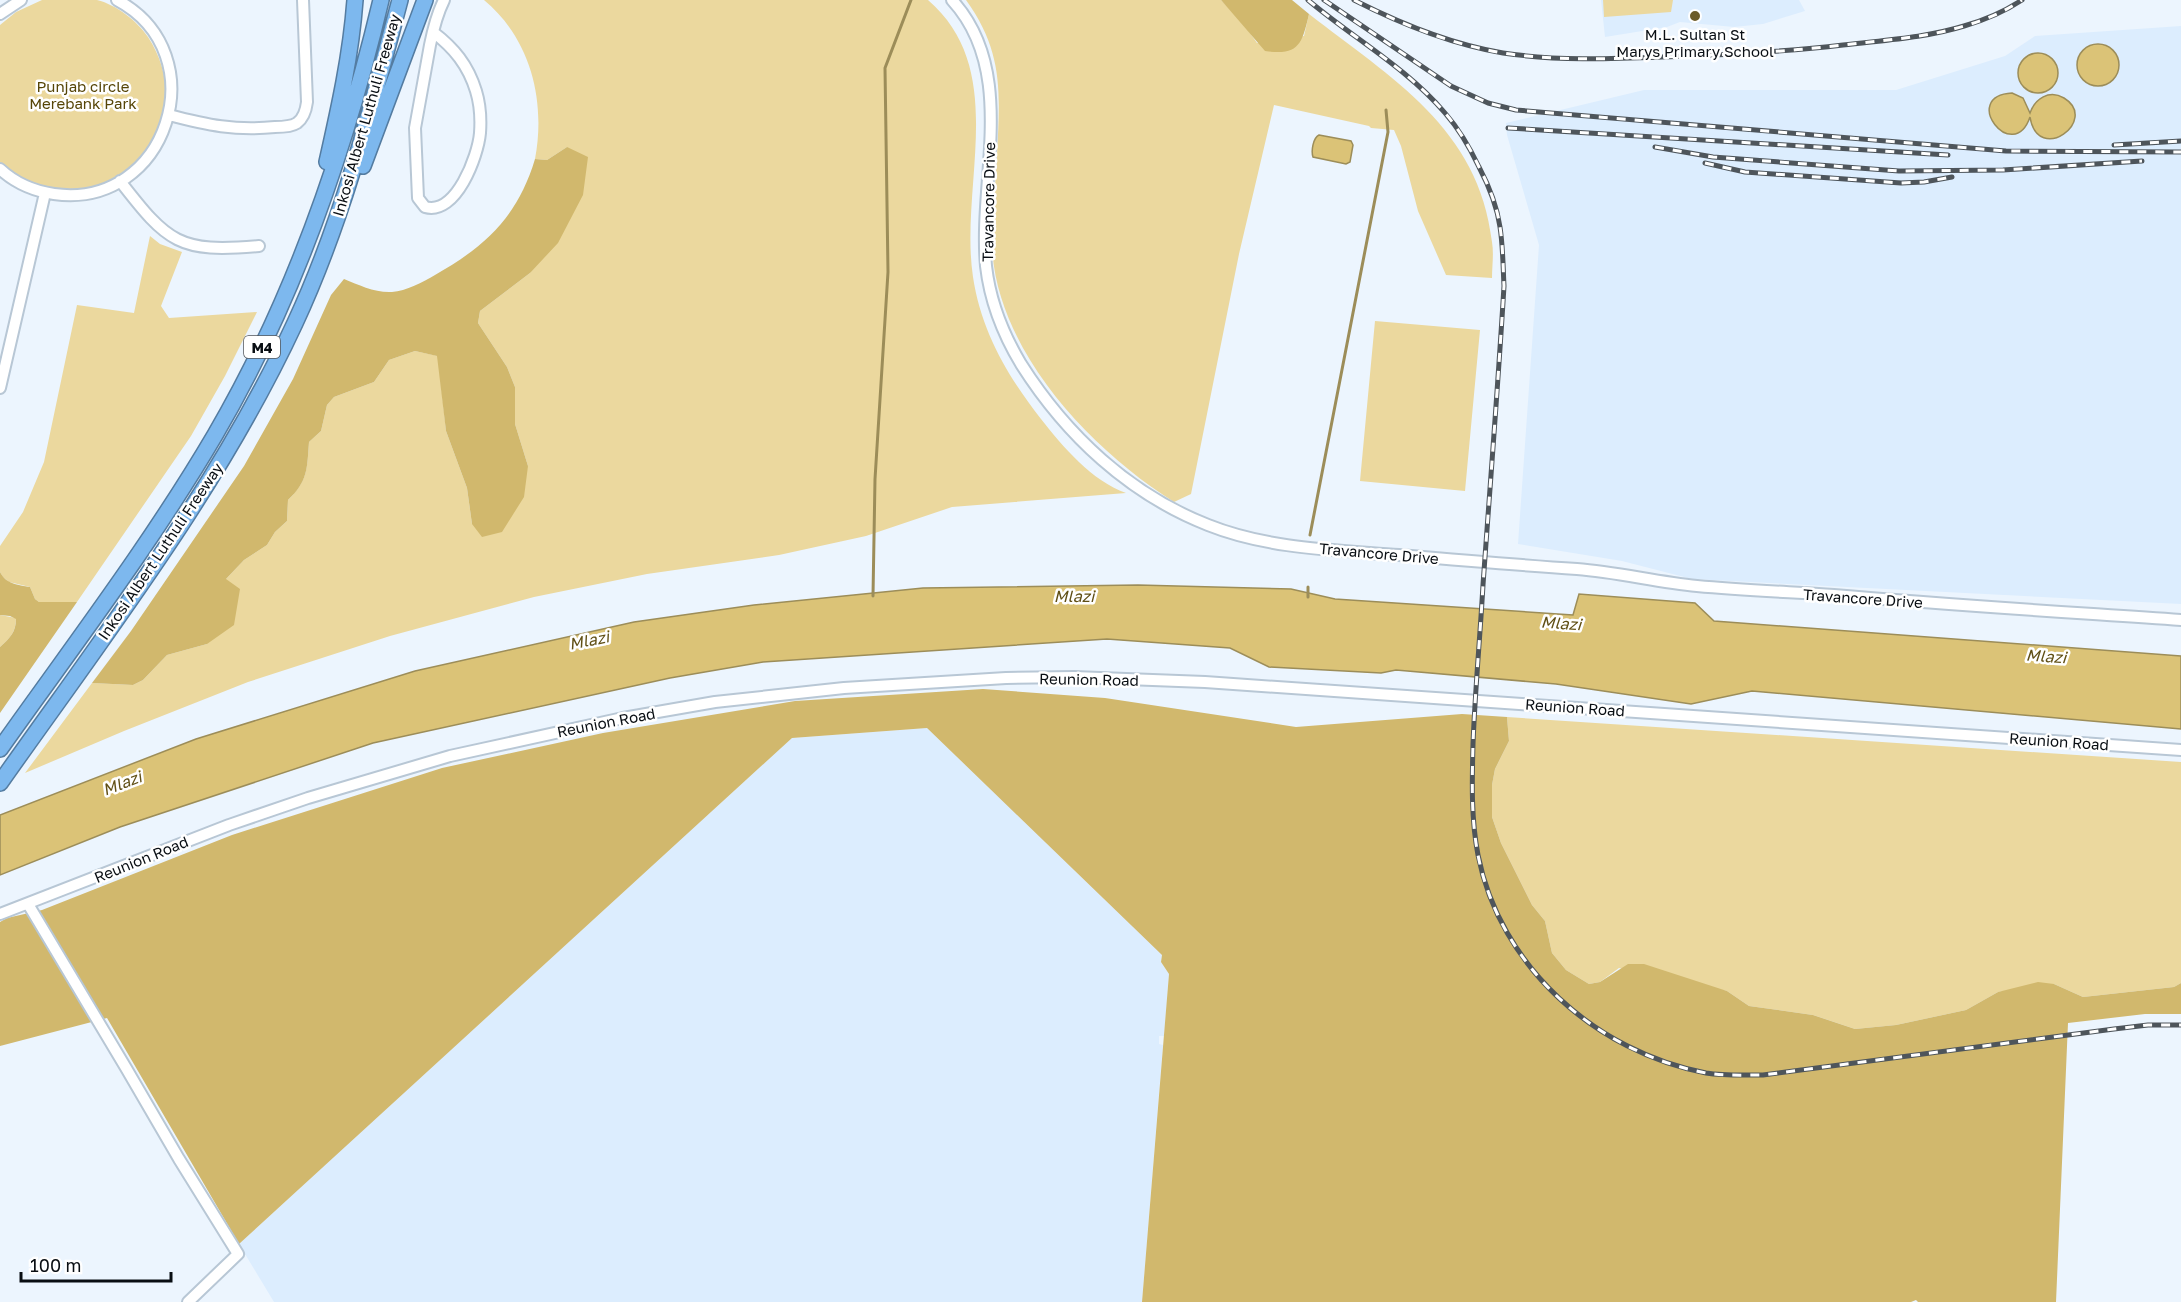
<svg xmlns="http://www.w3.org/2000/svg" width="2181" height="1302" viewBox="0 0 2181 1302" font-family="'Golos Text',sans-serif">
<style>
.built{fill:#dcedfe}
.green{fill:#ebd89e}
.forest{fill:#d1b86d}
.water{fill:#dbc377;stroke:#9c8d59;stroke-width:1.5}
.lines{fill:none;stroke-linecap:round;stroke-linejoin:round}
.stream{stroke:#9c8d59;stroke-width:3}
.minor-casing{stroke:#b8c7d5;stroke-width:14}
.highway-casing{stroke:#547ca1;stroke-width:18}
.minor{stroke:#fff;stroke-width:10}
.highway{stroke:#7db8ee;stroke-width:15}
.rail-casing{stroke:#4e555b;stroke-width:5}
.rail{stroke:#fff;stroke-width:3;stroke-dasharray:9;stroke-linecap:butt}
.poi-dot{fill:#6b5b28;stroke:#fff;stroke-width:2}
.labels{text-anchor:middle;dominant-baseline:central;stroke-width:5;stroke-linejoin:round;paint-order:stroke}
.shield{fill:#fff;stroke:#53565a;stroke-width:1.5}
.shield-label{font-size:14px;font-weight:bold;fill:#090e13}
.poi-label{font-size:15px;fill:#090e13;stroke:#fff}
.park-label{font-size:15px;fill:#564507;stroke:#fff}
.street-label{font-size:15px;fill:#090e13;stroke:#fff}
.water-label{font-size:16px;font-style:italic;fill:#604f15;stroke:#fff}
</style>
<rect width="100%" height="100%" fill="#ecf5fe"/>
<path class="built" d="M1601,0H1799L1805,11L1763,24L1734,27L1680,22L1667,27L1605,37Z
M2181,26V604L1692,579L1622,561L1518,544L1539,245L1507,135L1506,123L1644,90H1896L2005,56L2035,36Z
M927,728L1162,955L1161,962L1169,974L1164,1036H1159V1044L1163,1045L1142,1302H274L239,1244L792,738Z"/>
<path class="green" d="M42,0C60,0 81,0 97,0C117,5 137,21 148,37C214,138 79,244 0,162V25L16,12Z
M484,0H928C1010,71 959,184 973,277C981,331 1008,377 1041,419C1063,447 1092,481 1126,493L952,507L866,536L779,555L647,574L534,597L390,636L248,682L124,731L25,773L92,683L133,685L143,680L167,655L207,644L226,579L244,560L267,545L275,532L287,521L288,500C308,481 307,468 309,442L321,431L327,405L334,397L374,382L389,360L415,351L438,356L446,431L467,488L472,524L528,466L515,424V387L507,367L478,323L480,311L530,273L567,147L547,160L535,159C546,101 531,39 484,0Z
M966,0H1221L1243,23L1257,43L1304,36L1309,14C1391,78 1479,128 1492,242C1494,254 1492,266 1492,278L1446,275L1418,211L1401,146L1394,130L1371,128L1369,126L1274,105L1239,254L1191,494L1174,502C1090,449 998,352 992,248C993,217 995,186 997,155C1000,93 1004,53 966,0Z
M1603,0H1673L1671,12L1604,17Z
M150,236L160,244L182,252L161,306L169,318L257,312L225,376L191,436L77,602H39L35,599L30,587L9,582L3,577L0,572V546L23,512L44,462L77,305L134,313Z
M1375,321L1480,330L1465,491L1360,481Z
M0,615L16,618C16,632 10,638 0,647Z
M1507,717L2181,762V983L2174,987L2083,997L2054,984L1998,992L1966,1010L1896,1025L1855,1029L1813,1015L1749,1006L1727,991L1619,968L1600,982L1589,984L1566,970L1552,953L1545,921L1532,905L1501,843L1492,817V785L1495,769L1509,741Z"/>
<path class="forest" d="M1221,0H1292L1309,14C1302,44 1299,56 1265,51Z
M567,147L588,157L583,195L558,243L530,273L480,311L478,323L507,367L515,387V424L528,466L524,497L502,532L482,537L472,524L467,488L446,431L437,356L415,351L389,360L374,382L334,397L327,405L321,431L309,442C307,469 308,481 288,500L287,521L275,532L267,545L244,560L226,579L240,589L234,625L207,644L167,655L143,680L133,685L92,683L131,631L244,466L293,379L331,295L344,279C359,285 375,293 392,292C406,291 423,282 435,275C486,246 518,216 535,159L547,160Z
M0,572C6,584 18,585 30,587L35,599L39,602H77L0,713V647C10,638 16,632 16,619L10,616L0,615Z
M983,689L1105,698L1296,727L1462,714L1507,717L1509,741L1495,769L1492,785V817L1501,843L1532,905L1545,921L1552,953L1566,970L1589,984L1600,982L1628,964H1644L1727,991L1749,1006L1813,1015L1855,1029L1896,1025L1966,1010L1998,992L2038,982L2054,984L2083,997L2174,987L2181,983V1014H2145L2068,1023L2056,1302H1918L1916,1300L1911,1302H1142L1169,974L1161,962L1162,955L927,728L792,738L239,1244L107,1018L0,1046V922L7,918L42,910L232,835L442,768L603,733L795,701Z"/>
<path class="water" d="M2077 65a21 21 0 1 1 42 0a21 21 0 1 1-42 0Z
M2018 73a20 20 0 1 1 40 0a20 20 0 1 1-40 0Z
M2012,93L2023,98L2030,113C2035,99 2049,89 2064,98C2100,120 2038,166 2030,117C2013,166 1959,96 2012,93Z
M1319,135L1351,141L1353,145L1350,162L1346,164L1313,157C1311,151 1313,138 1319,135Z
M1138,585L1291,589L1335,599L1573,615L1579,594L1695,603L1714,621L2181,656V729L1752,691L1691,704L1556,684L1396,670L1381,673L1269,667L1230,648L1107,639L763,662L670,678L373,743L120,827L0,875V815L196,739L415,671L634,622L754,605L923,588Z"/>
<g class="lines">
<path class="stream" d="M1310,535L1388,132L1386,110
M873,596L875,479L888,272L885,68L911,0
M1308,597V587"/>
<defs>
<path id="minor" d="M952,0C1018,72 978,179 986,266C990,301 1003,334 1021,364C1066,435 1129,494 1208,525C1268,549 1335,550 1399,555C1458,560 1517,565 1577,569C1617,572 1656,582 1697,586C1742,590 1788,592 1834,595C1950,605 2065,612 2181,620
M0,14L21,0
M433,32C454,48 468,65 476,91C480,104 481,119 480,133C478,156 456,216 425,207L418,198L415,128L430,45C433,30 437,14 444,0
M169,115C207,125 235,131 275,127C282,127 291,127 297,123C304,118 306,110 307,102L303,0
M0,169C15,183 34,191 54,194C167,210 218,54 117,0
M120,181C168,243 179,253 259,246
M0,388L45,193
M28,904L126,1068L179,1159L238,1254L188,1302
M0,914L229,825L308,798L450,756L623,718L715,702L844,688L1006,678L1074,677L1205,682L2181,750"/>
<path id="highway" d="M327,162C339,109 351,55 355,0
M363,166L425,0
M0,749C73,646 151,544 215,435C294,300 345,152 381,0
M0,783C105,634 218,489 295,323C343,220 371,109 400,0"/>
</defs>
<use href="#minor" class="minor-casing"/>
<use href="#highway" class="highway-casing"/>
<use href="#minor" class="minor"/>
<use href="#highway" class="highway"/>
<defs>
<path id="rail" d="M1308,0C1353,38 1407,68 1445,113C1459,129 1470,148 1479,167C1489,186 1497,206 1500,227C1503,246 1503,267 1504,286C1498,386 1490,486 1483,585C1480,638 1475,691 1473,744C1472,781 1471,819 1478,855C1500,967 1596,1052 1706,1073C1725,1076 1744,1075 1763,1075L2114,1029L2148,1025H2181
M1324,0L1451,86L1488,103L1516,110L2006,151L2181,152
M1354,0C1401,24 1450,44 1503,53C1556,61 1609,59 1662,57C1723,55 1783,52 1843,45C1884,40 1925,38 1964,26C1985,20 2004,12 2022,0
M1508,128L1948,155
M2114,145L2181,141
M1655,147L1713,157L1899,171L2003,170L2142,161
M1705,163L1745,172L1901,183L1924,182L1952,177"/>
</defs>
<use href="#rail" class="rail-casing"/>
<use href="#rail" class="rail"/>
</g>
<circle class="poi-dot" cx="1695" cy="16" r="6"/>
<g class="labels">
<rect class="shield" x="244" y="336" width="36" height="22" rx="4.5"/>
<g class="shield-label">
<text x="262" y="347">M4</text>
</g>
<g class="poi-label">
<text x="1695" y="34">M.L. Sultan St<tspan x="1695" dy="17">Marys Primary School</tspan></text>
</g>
<g class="park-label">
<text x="83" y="86">Punjab circle<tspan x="83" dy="17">Merebank Park</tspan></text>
</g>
<g class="street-label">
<text transform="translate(366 115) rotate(-74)">Inkosi Albert Luthuli Freeway</text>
<text transform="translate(988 202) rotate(-89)">Travancore Drive</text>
<text transform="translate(160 551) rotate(-56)">Inkosi Albert Luthuli Freeway</text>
<text transform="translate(1379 553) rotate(5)">Travancore Drive</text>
<text transform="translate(1863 598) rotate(4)">Travancore Drive</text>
<text transform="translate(1089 679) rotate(1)">Reunion Road</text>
<text transform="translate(1575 707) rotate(4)">Reunion Road</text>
<text transform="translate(606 722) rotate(-11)">Reunion Road</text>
<text transform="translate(2059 741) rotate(4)">Reunion Road</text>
<text transform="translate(141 859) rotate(-22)">Reunion Road</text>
</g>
<g class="water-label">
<text x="1074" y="596">Mlazi</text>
<text transform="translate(1561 623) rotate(4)">Mlazi</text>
<text transform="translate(589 640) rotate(-11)">Mlazi</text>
<text transform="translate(2046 656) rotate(4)">Mlazi</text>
<text transform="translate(122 783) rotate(-21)">Mlazi</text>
</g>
</g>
<path d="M21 1272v9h150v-9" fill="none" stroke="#090e13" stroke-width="3"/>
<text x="30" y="1272" font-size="18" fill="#090e13" stroke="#ffffff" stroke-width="4.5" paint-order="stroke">100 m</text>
</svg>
